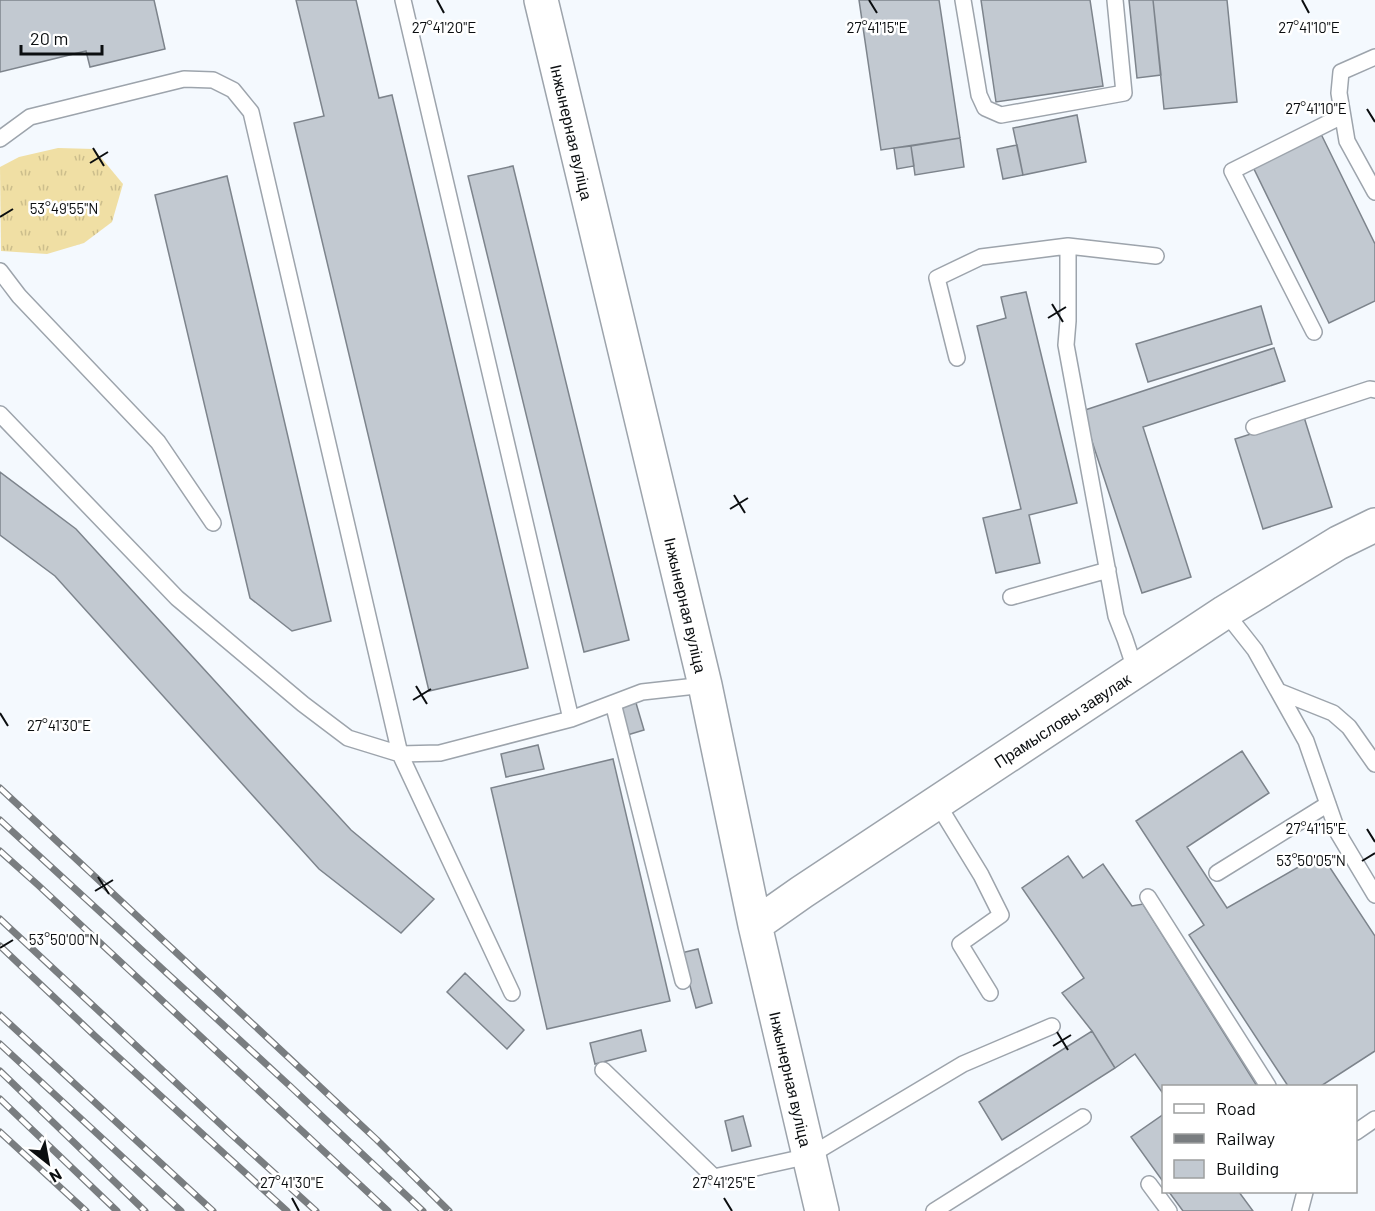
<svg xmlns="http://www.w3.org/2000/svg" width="1375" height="1211" viewBox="0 0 1375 1211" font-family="Barlow,sans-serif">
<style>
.grass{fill:url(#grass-tufts)}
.building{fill:#c2c9d1;stroke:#7d848c;stroke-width:1.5}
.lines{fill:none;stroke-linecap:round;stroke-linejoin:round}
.service-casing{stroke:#9da4ac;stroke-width:18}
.tertiary-casing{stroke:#9da4ac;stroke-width:36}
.service{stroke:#fff;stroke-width:15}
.tertiary{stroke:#fff;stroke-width:33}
.rail-casing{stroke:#797d80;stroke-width:7}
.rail{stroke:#fff;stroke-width:4.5;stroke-dasharray:14;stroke-linecap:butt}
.ticks{fill:none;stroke:#0b0e10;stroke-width:2}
.labels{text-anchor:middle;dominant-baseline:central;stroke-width:5;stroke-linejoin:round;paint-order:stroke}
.street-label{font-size:16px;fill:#0b0e10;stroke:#fff}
.ticks-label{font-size:15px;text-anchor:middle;fill:#0b0e10;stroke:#fff;stroke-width:5;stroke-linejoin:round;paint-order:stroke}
</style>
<defs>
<pattern id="grass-tufts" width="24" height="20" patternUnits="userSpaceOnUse" patternTransform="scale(1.5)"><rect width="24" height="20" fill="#f0dfa4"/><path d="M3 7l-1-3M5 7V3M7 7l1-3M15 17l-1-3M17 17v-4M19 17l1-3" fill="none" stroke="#ccbe8c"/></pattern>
</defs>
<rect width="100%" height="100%" fill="#f4f9fe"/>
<path class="grass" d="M58,148L94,149L123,184L112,222L84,243L47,254L1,251L0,167L19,157Z"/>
<path class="building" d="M0,0H154L165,49L90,67L86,51L0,72Z
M296,0H356L379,98L392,95L528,668L429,691L294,123L324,116Z
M859,0H939L960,138L881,150Z
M981,0H1090L1103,86L996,102Z
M1129,0H1153L1161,75L1137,78Z
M1153,0H1227L1237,102L1164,109Z
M1077,115L1086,162L1023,175L1013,128Z
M1321,134L1375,244V301L1329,323L1253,167Z
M960,138L964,167L915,175L911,146Z
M1017,145L1023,175L1003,179L997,149Z
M911,146L914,166L897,169L894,148Z
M513,166L629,640L584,652L468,176Z
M227,176L331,621L292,631L250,598L155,195Z
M1026,292L1077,503L1029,515L1040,563L996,573L983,518L1021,509L977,326L1006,318L1001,297Z
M1261,306L1272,344L1148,382L1136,344Z
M1274,348L1285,381L1143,427L1191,577L1142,593L1082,411Z
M1304,417L1332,507L1263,529L1235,439Z
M0,472L76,529L351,830L434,899L401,933L319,869L55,576L0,535Z
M636,703L644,730L624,736L616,708Z
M538,745L544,769L506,777L501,754Z
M1242,751L1269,793L1187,847L1227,908L1321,854L1375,936V1051L1321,1086H1288L1189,935L1204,925L1136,821Z
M613,759L670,1001L547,1029L491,788Z
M1068,856L1083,878L1103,864L1132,906L1143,904L1257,1086H1164V1095L1135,1054L1115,1068L1092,1031L1062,993L1084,978L1022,888Z
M698,949L712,1003L696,1008L681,953Z
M465,973L524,1030L507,1049L447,992Z
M641,1030L646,1051L595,1064L590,1043Z
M1092,1031L1115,1068L1002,1140L979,1102Z
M1164,1114V1183L1131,1137Z
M743,1116L751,1146L732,1151L725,1121Z
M1169,1192H1239L1253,1211H1183Z"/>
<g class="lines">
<defs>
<path id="service" d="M403,0L571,719
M963,0L979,95L985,108L1001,115L1124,93L1115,0
M1375,57L1341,72L1339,93L1347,141L1375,192
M0,139L30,117L184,79L213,80L233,90L251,112L400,754L512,993
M0,271L19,296L158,442L213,523
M1314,332L1232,171L1342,116
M957,358L937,278L981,257L1068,246
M0,414L177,598L303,704L348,738L400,754L440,753L571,719L642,692L705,685
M1254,427L1370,389L1375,390
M1011,597L1108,570
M1225,612L1255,650L1306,741L1338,833L1375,895
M1136,672L1125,639L1116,616L1066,345L1068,321V246L1156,256
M1278,691L1333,713L1349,727L1375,764
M613,703L683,981
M937,803L981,875L1001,915L960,944L990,993
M1217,873L1328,804
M1148,897L1268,1086
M603,1070L714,1177L809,1156L963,1064L1052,1026
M1356,1132L1375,1119
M1149,1184L1169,1211
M934,1211L1083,1117
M1300,1211L1305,1192"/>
<path id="tertiary" d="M541,0L705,685L755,925L822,1211
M755,925L802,892L1225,612L1338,543L1375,525"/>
</defs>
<use href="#service" class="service-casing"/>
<use href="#tertiary" class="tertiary-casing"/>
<use href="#service" class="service"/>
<use href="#tertiary" class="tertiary"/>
<defs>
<path id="rail" d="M0,788L377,1140L449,1211
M0,820L291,1087L423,1211
M0,851L38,885L388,1211
M0,919L231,1134L316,1211
M0,946L95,1036L287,1211
M0,1015L213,1211
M0,1044L181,1211
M0,1071L145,1211
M0,1099L117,1211
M0,1132L86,1211"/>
</defs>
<use href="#rail" class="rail-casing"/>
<use href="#rail" class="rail"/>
</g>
<path class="ticks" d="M437,0L444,13M869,0L877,13M1302,0L1309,13M1367,109L1375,122M93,148L104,166M90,163L108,152M0,217L13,209M1052,304L1063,322M1048,318L1066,307M734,495L745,513M730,509L748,498M416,686L427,704M413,700L431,689M0,713L8,726M1367,829L1375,842M1362,861L1375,853M98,877L109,894M95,891L113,880M0,948L13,940M1057,1032L1068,1050M1053,1046L1071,1035M292,1198L299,1211M724,1198L732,1211"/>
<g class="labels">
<g class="street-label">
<text transform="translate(572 132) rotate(77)">Інжынерная вуліца</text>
<text transform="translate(686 605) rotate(77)">Інжынерная вуліца</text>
<text transform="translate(1062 720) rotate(-33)">Прамысловы завулак</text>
<text transform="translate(791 1079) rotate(77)">Інжынерная вуліца</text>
</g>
</g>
<g class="ticks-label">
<text x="1309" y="33">27°41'10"E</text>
<text x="444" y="33">27°41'20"E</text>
<text x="877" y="33">27°41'15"E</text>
<text x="1316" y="114">27°41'10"E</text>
<text x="64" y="214">53°49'55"N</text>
<text x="59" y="731">27°41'30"E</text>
<text x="1316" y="834">27°41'15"E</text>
<text x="1311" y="866">53°50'05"N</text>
<text x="64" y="945">53°50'00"N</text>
<text x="292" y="1188">27°41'30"E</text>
<text x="724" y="1188">27°41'25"E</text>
</g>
<rect x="1162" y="1085" width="195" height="108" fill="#ffffff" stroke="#9d9f9f" stroke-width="1.5"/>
<rect x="1174" y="1104" width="30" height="9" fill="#ffffff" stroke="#9d9f9f" stroke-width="1.5"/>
<text x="1216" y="1115" font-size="18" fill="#0b0e10">Road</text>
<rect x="1174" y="1134" width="30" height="9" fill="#797d80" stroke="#9d9f9f" stroke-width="1.5"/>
<text x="1216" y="1145" font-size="18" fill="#0b0e10">Railway</text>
<rect x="1174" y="1160" width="30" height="18" fill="#c2c9d1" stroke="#9d9f9f" stroke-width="1.5"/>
<text x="1216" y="1175" font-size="18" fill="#0b0e10">Building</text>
<g transform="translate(48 1163) rotate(149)" stroke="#ffffff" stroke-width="4.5" paint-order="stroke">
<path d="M0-4.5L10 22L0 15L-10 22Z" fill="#0b0e10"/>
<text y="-9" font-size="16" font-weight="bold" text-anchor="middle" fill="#0b0e10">N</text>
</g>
<path d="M21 45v9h81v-9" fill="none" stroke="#0b0e10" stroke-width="3"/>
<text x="30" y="45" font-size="18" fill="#0b0e10" stroke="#ffffff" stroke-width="4.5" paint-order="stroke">20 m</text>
</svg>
